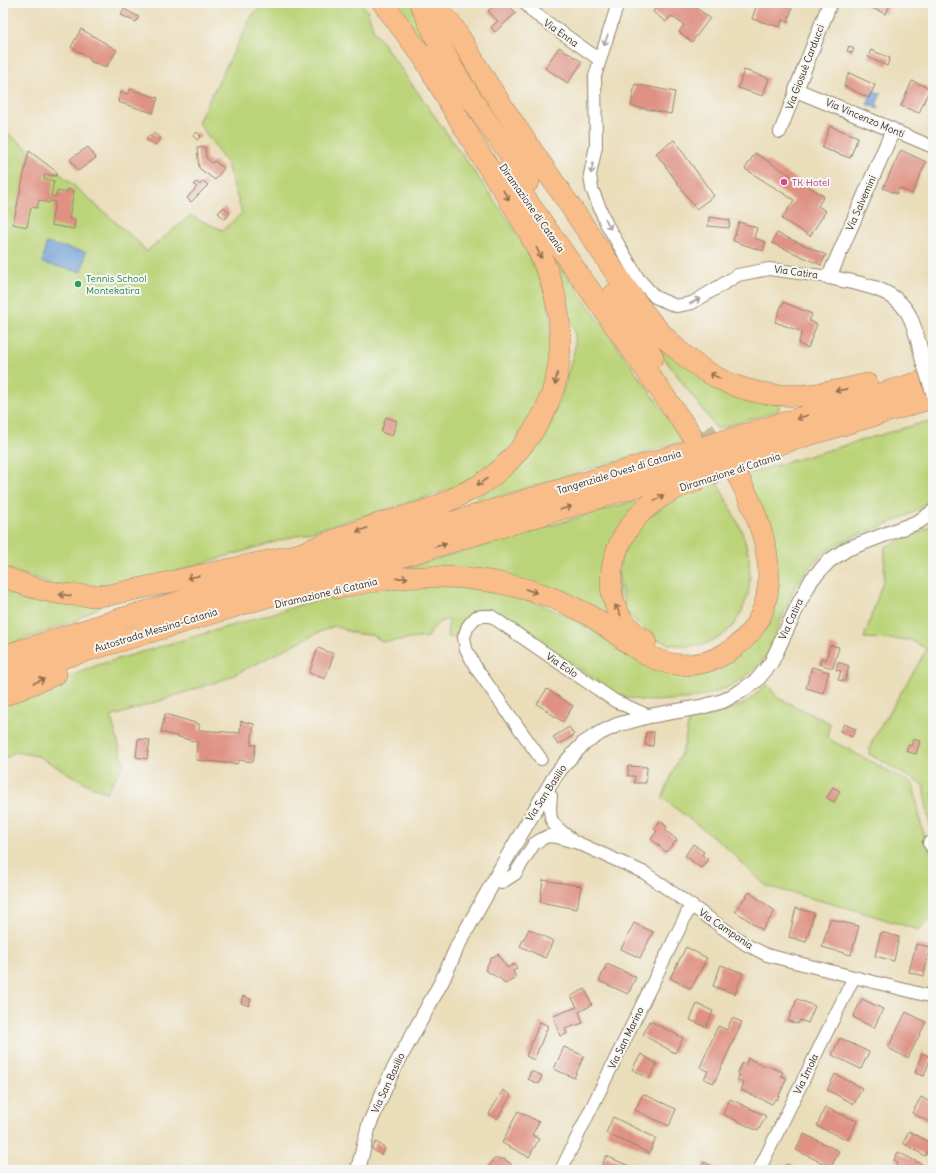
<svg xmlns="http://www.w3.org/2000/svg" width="936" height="1173" viewBox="0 0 936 1173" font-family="Delius,sans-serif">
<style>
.green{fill:#bcd479;stroke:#7c7f4c}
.water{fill:#6d9dd6;stroke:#54647a}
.building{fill:#df9183}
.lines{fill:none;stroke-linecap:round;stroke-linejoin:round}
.motorway-tunnel{stroke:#c7b99b;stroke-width:21;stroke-dasharray:21 10;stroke-linecap:butt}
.minor-casing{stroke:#92846c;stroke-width:14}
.tertiary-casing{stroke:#92846c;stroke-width:16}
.motorway-casing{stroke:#92846c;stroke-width:22}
.minor{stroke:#fff;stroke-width:12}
.tertiary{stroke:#fff;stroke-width:14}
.motorway{stroke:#f8bd89;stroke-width:21}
.tertiary-bridge-casing{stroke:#92846c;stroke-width:16;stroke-linecap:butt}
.tertiary-bridge{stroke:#fff;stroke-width:14}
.oneway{stroke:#a79f9a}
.oneway2{stroke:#906c4e}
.hotel-dot{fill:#d1479c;stroke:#f6f6f2;stroke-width:1.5}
.leisure-dot{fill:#2e9e5b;stroke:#f6f6f2;stroke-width:1.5}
.labels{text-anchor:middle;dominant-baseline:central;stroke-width:4;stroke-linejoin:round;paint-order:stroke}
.street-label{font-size:10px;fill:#3b2a1e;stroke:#f6f6f2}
.hotel-label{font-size:10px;fill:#b23c85;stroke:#f6f6f2;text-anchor:start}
.leisure-label{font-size:10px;fill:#27864d;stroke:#f6f6f2;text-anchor:start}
</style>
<rect width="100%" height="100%" fill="#f6f6f2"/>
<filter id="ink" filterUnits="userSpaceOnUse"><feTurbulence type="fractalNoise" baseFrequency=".025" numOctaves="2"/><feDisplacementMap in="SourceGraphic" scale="8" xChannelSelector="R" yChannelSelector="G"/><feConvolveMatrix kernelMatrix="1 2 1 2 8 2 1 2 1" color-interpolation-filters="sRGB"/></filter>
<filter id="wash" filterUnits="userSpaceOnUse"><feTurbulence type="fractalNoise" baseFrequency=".012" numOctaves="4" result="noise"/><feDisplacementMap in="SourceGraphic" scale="16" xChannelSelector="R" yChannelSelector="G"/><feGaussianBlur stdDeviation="0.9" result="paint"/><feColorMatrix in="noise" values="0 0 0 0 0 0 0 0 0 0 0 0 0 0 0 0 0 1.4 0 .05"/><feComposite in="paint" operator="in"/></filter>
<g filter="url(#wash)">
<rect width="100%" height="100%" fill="#eaddba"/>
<path class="green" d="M267,3H361L367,10L374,31L512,225L529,256L542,284L550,310L552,360L538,406L513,445L480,474L455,487L427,497L126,586L77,591L3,568V130L63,176L138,242L146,252L190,216L223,230L242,213L227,164L198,122L253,14Z
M389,3H414L465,104Z
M546,246L685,441L463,507C521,472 550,443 567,375C571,362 577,347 575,334C574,326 569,318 567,310C560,289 553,268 546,246Z
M649,338L780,404L778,411L717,429Z
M928,421C930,426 932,431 933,436C934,442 934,492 932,496C912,524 855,529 826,552C813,562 800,577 793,591C784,610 778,631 769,650C753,680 716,696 683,699C654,701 639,704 612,691L499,615C475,600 467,617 457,637H447L449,619L438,623L427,637L383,642L373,635L357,634L334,626L315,634L228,678L111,717L124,764L106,792L89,785L38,756L15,752L3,760V703L98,665L335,595L423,583L512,593L566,615L646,662L702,671L769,610L747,474Z
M717,482L742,531L749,556L750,578L748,595L742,611L733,626L722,636L705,644L687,646L669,644L654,638L626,613L618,574L622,554L643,521L682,494Z
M634,501L638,506L613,543L623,630L590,607L395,571Z
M933,523V836L931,833L923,785L869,754L872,741L927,649L910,640L864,638L884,578L885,547L926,529Z
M3,581L106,603L74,621L3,647Z
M767,684L778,698L830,723L827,738L913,784L925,843L933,854V915L919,930L858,911L766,886L724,845L662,798L684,746L689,720L721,713L746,703Z"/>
<path class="water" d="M873,90L881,94L876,105L879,106L878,109L867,104Z
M46,243L86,252L82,272L42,263Z"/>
<g id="blocks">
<path class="building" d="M497,3H507L516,13L495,32L491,27L498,21L488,11Z
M659,3H690L710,18L692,42L679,32L684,25L671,16L666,22L653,12Z
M757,3H775L792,8L788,22L782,20L780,27L752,19Z
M860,3H891L886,14Z
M124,9L139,17L136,22L121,15Z
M81,29L117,50L106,68L97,63H94L90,61L89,58L71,47Z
M849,46L854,49L852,53L847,51Z
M559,47L582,62L568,83L545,68Z
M871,50L890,58L887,66L868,57Z
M744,70L769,78L763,96L738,88Z
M849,73L875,85L869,98L844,86Z
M912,81L930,88L919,113L901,106Z
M635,84L675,92L671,114L631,106Z
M130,89L158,98L153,113L118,102L121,92L128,94Z
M830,126L858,137L850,158L822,148Z
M197,132L201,136L197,140L193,136Z
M153,133L161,138L155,145L146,139L149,135L150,137Z
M674,140L714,196L696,209L656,153Z
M88,147L96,158L78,171L70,159Z
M205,147L206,158L212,163L214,161L224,168L215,180L199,168L197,148Z
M901,150L926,162L912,194L899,188L897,194L883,188Z
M29,151L57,172L56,176L45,174L44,179L54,181L51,196L56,197L57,191L67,193V189L74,191L69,219L75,220L74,229L51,225L55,202L50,201L49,203L39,200L37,208L31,207L27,227L13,224Z
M755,153L824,196L818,206L826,211L810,236L782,219L794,200L745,169Z
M203,181L208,185L191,202L187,198L197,187L194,185L196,182L200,185Z
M224,207L230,213L225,219L218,213Z
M709,217L730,220L729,228L708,226Z
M739,222L757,228L754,238L766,242L763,251L733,241Z
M777,233L826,255L821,265L772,243Z
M783,302L812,314L809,321L817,324L808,348L798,344L802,332L775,322Z
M386,417L397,421L392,436L381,432Z
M830,645L839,647L833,668L819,664L821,658L826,660Z
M318,648L334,654L325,679L309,673Z
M838,662L849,666L845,681L838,680L841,671L836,670Z
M812,667L829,672L823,693L806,688Z
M547,689L573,706L563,722L537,704Z
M165,714L199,724V730L240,733L241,721L254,724L251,745H256L253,762L239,760L237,764L196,760L197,742L161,732Z
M844,724L856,729L852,737L840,731Z
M569,727L574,735L558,745L553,737Z
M646,732H654L653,746L645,745Z
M138,739L150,740L147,759L136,757Z
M913,739L920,741L916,754L906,751L908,745L911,746Z
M628,766L647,767L646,783H634L635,776H628Z
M833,787L840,791L834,802L827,798Z
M660,821L667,827L665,830L677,840L666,852L651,839L657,831L654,829Z
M693,844L704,852L702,855L708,859L701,868L685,856Z
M543,880L581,886L577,909L540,902Z
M749,892L775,911L762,930L735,911Z
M796,908L814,913L806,942L789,937Z
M830,919L859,926L851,955L822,947Z
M634,923L653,932L640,958L621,949Z
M529,929L553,941L545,958L520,946Z
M881,932L899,937L894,961L875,956Z
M916,944L930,947L924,976L909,972Z
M686,947L707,958L691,989L670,978Z
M498,954L507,968L514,964L517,969L513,971L516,978L505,984L502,980L485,970L491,958Z
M607,964L636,977L628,994L599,981Z
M721,965L743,973L735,994L713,986Z
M585,989L592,1005L579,1012L583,1023L565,1029L567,1034L560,1036L553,1016L577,1007L571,996Z
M243,996L251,999L249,1006L241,1003Z
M797,999L815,1006L808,1023L800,1020L798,1024L788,1021Z
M862,999L883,1009L874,1028L853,1017Z
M697,1004L713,1011L706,1027L690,1020Z
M906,1012L926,1022L908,1058L888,1048Z
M732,1018L742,1022L714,1083L704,1079L708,1071L700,1067L718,1026L727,1030Z
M650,1021L683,1038L675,1053L643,1035Z
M540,1022L548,1026L534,1060L526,1056Z
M840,1038L869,1052L861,1069L832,1055Z
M564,1047L584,1056L574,1078L554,1069Z
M922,1053L931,1057L924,1076L915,1073Z
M641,1054L657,1064L649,1079L632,1069Z
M748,1058L765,1066V1065L783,1072L781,1076L787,1078L777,1100L775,1099L772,1104L741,1090L744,1083L737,1080L740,1075L737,1074L742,1063L745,1065Z
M531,1071L542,1076L539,1084L528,1079Z
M835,1074L862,1088L854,1104L827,1090Z
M503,1090L511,1095L497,1119L489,1114Z
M643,1094L676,1109L669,1126L635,1110Z
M921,1097L933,1104V1124L912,1113Z
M730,1099L766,1116L758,1131L723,1114Z
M825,1107L857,1121L848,1140L817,1126Z
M518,1111L539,1122L532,1135L539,1139L529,1157L502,1143Z
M613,1117L656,1138L649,1153L606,1133Z
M909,1131L932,1144L925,1156L903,1143Z
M804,1134L839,1151L831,1167L796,1150Z
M376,1142L385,1148L381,1155L372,1149Z
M898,1152L923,1165L920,1170L895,1169L898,1162L894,1160Z
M606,1156L629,1166L628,1170H607L601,1167Z
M494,1159H504L511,1164V1170H488V1167Z
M704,1162L720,1170H701Z
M787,1164L800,1170H784Z"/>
</g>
</g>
<g filter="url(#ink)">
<use href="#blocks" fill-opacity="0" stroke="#92846c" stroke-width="1"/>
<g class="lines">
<path class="motorway-tunnel" d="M704,430L723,457
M703,450L723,479"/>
<defs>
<path id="minor" d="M525,3L534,13L600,60
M618,3L595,76L596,146L590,175L592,189L606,223L638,278L655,297L676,306L692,303L738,275L769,269L829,277
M893,130L933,147
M780,132L796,90
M541,759L476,668L466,649L464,637L468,626L476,617L483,616H491L615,701L649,716
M551,796C548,821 551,824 570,838
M929,843L933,848
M501,883L515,874L534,844L540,840L548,836L557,837L578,843L645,873L747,945L767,955L933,997
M561,1170L691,905
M759,1170L854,977"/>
<path id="tertiary" d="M830,3L796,90L893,130L829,277C859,284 900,287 912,322C917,334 920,348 923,361
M358,1170L369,1125L391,1074L442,981L458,945L505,861L555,776L566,762L583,744L600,733L617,725L649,716L701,707L723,701L741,691L757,680L771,663L800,601L812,579L829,561L847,549L918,522L933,512"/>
<path id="motorway" d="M383,3L429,65
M420,3C447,68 488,124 529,181
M433,3C440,11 447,19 453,27C468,49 480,73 495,95C526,143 560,190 592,238C630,293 664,355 728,383C777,403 817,396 867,384
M506,171L691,434
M614,294L653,357
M292,557C318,547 344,536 370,527C388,520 406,517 424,511C442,505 461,495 478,486C505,470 524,447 540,420C569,368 565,305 539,252C525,222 505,193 487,165C464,128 442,91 421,53
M3,576C38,592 70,598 109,595L305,553
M339,588C422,568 513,573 589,615C616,631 641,659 673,664C695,667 716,661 734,648C792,604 766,528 737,475
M646,641C592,608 607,542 648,506C662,494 677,488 694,482
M3,656L123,618L383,543L933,378
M3,678L66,657L933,398
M3,696L56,674"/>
</defs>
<use href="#minor" class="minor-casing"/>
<use href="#tertiary" class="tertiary-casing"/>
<use href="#motorway" class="motorway-casing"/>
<use href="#minor" class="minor"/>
<use href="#tertiary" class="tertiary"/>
<use href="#motorway" class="motorway"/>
<defs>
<path id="tertiary-bridge" d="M923,361L933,392"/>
</defs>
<use href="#tertiary-bridge" class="tertiary-bridge-casing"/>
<use href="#tertiary-bridge" class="tertiary-bridge"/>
</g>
<defs><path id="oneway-shaft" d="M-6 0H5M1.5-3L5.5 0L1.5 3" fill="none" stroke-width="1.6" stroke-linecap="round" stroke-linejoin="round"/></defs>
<g class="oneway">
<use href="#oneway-shaft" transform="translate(606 40) rotate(108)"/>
<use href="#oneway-shaft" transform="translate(592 168) rotate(102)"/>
<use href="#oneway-shaft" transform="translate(608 224) rotate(63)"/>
<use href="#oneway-shaft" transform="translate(695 301) rotate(-27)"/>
</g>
<g class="oneway2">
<use href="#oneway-shaft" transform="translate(506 195) rotate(58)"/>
<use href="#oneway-shaft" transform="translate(539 253) rotate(64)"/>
<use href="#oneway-shaft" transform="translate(715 376) rotate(-152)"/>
<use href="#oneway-shaft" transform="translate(556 379) rotate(103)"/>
<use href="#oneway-shaft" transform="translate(841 390) rotate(169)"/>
<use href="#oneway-shaft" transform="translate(802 417) rotate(163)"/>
<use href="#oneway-shaft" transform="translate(482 482) rotate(146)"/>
<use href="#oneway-shaft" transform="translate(659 498) rotate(-34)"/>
<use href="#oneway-shaft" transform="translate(566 508) rotate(-17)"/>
<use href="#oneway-shaft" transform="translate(362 530) rotate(159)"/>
<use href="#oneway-shaft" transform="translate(441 545) rotate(-16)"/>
<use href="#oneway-shaft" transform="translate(193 577) rotate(168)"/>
<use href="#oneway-shaft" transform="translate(402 578) rotate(-4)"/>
<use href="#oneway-shaft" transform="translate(531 591) rotate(19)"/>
<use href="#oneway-shaft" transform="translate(65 595) rotate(-173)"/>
<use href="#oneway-shaft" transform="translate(618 610) rotate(-118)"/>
<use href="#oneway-shaft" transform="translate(39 681) rotate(-22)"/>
</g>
</g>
<circle class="hotel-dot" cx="784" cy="182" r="4"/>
<circle class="leisure-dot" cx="78" cy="284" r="4"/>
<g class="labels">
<g class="street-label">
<text transform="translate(561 33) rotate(35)">Via Enna</text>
<text transform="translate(805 67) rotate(-69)">Via Giosuè Carducci</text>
<text transform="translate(865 118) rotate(23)">Via Vincenzo Monti</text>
<text transform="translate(861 203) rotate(-66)">Via Salvemini</text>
<text transform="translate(532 208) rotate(55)">Diramazione di Catania</text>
<text transform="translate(796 272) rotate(8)">Via Catira</text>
<text transform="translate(619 472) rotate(-17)">Tangenziale Ovest di Catania</text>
<text transform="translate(730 472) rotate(-18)">Diramazione di Catania</text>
<text transform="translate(326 593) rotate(-13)">Diramazione di Catania</text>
<text transform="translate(791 619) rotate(-65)">Via Catira</text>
<text transform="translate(156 630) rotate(-17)">Autostrada Messina-Catania</text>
<text transform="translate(562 665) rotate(34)">Via Eolo</text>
<text transform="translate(546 793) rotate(-57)">Via San Basilio</text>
<text transform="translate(726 929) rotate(34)">Via Campania</text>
<text transform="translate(626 1038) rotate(-64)">Via San Marino</text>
<text transform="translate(806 1074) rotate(-64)">Via Imola</text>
<text transform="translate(388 1083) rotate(-65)">Via San Basilio</text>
</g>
<g class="hotel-label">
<text x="792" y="182">TK Hotel</text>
</g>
<g class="leisure-label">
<text x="86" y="278">Tennis School<tspan x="86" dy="12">Montekatira</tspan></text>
</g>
</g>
<rect width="936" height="1173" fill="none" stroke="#f6f6f2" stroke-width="16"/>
</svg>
